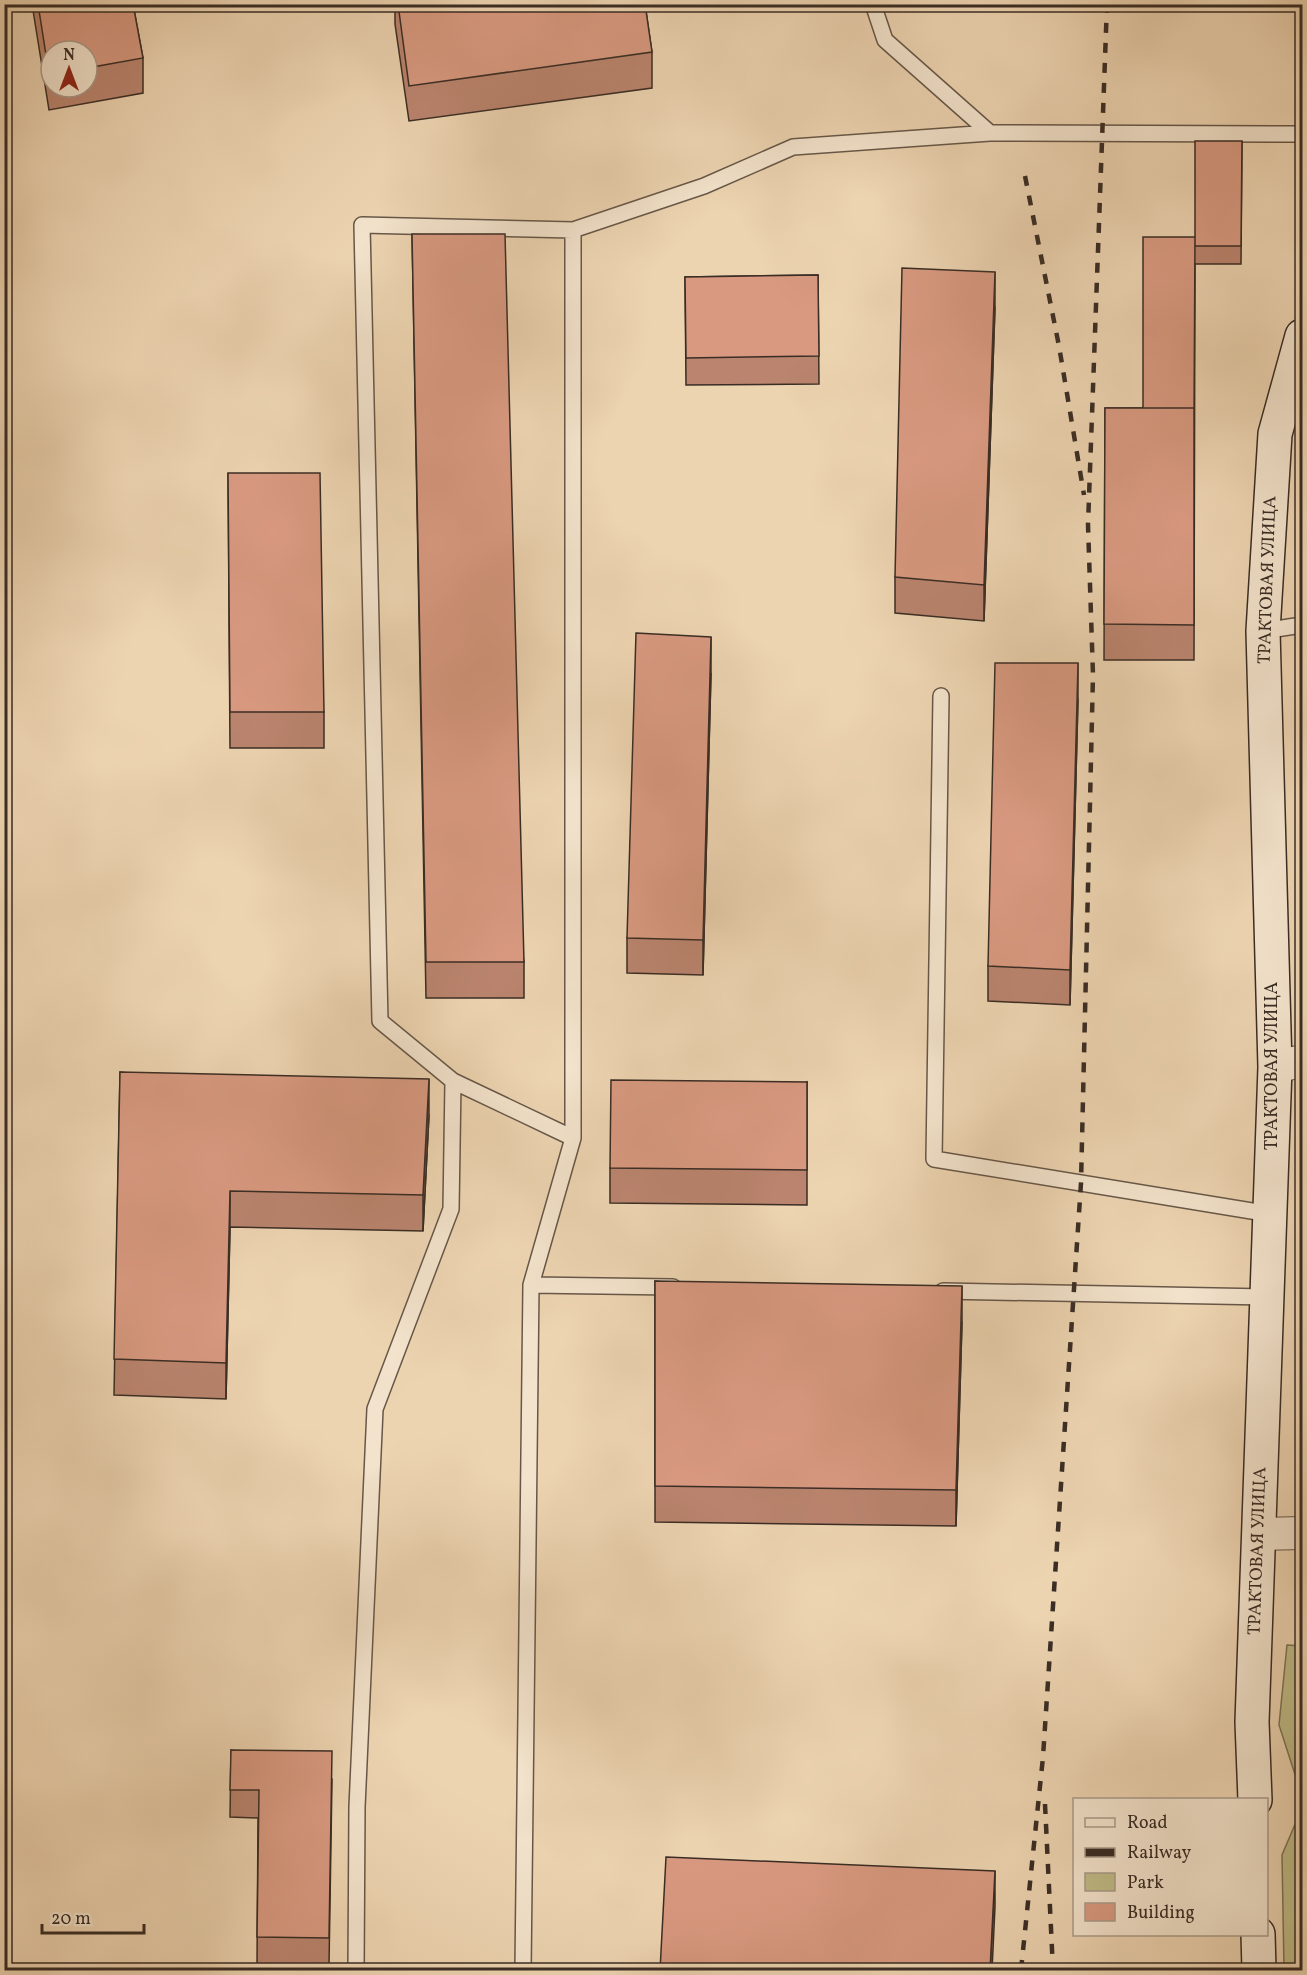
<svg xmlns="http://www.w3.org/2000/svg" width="1307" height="1975" viewBox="0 0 1307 1975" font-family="Vollkorn,serif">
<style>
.green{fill:#bfbb87;stroke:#7c7456;stroke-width:1.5}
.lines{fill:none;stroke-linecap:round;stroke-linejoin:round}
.lane-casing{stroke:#675748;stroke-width:18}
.street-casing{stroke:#675748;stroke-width:34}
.secondary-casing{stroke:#3a2d25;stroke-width:36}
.lane{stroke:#f3e3cc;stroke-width:15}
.street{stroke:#f3e3cc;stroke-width:32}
.secondary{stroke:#f3e3cc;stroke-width:33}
.rail{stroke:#3a2d25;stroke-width:4.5;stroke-dasharray:10 10;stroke-linecap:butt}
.wall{fill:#ba846e;stroke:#3a2d25;stroke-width:1.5;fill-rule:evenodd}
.shaded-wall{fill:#976b5a;stroke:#3a2d25;stroke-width:1.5}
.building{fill:#d89980;stroke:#3a2d25;stroke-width:1.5}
.labels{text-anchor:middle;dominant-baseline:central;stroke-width:4.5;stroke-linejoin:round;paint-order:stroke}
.street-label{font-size:18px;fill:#3a2d25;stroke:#f3e3cc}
</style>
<rect width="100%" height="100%" fill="#edd4b1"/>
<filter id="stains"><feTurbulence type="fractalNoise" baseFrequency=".00333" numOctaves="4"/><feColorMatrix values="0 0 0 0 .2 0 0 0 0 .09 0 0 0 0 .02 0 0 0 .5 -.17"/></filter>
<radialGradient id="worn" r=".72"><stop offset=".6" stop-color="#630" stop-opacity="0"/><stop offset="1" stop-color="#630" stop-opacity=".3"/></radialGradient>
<path class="green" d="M1287,1645L1302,1646V1796L1279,1725Z
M1302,1808V1970H1284L1282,1855Z"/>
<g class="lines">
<defs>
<path id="lane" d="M873,4L885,40L990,133L1302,134
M1263,631L1302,625
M941,696L934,1159L1270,1214
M573,1138L453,1081L380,1021L362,225L573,230L704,186L793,147L990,133
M531,1285L673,1287
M943,1291L1267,1297
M356,1970L357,1807L375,1409L451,1209L453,1081
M523,1970L531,1285L573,1138V230"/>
<path id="street" d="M1275,1067L1302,1061
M1259,1534L1302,1533"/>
<path id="secondary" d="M1255,1800L1252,1722L1275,1067L1263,631L1275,434L1302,336
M1258,1934L1259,1970"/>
</defs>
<use href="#lane" class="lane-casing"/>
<use href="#street" class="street-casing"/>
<use href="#secondary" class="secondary-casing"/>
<use href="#lane" class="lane"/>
<use href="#street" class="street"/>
<use href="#secondary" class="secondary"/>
<path class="rail" d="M1025,176L1059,346L1084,495
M1045,1804L1053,1970
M1021,1970L1043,1757L1081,1183L1093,675L1088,525L1107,4"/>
</g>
<path class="wall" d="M32,4H133L143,58V93L49,110ZM51,51H87V87H51Z
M395,4H645L652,52V88L409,121L395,24Z
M1242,141L1241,264H1195L1194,660H1104L1105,408H1143L1195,237Z
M412,234L524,962V998H426Z
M818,275L819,384L686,385L685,277Z
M995,307L984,621L895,613V577Z
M228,473L324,712V748H230Z
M711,673L703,975L627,973V938Z
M1078,699L1070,1005L988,1001V966Z
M120,1072L429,1115L423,1231L230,1227L226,1399L114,1395Z
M807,1082V1205L610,1203V1168Z
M655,1281L962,1322L956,1526L655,1522Z
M231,1750L332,1779L329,1966L257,1965L258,1818L230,1817Z"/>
<path class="shaded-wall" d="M995,272V307L984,621V585Z
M711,637V673L703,975V940Z
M1078,663V699L1070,1005V970Z
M429,1079V1115L423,1231V1195Z
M230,1191V1227L226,1399V1363Z
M962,1286V1322L956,1526V1490Z
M995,1871V1907L992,1971H990Z"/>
<path class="building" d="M38,4H133L143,58L87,68V51H51V74H49Z
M398,4H645L652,52L409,86Z
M1195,141H1242L1241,246H1195Z
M412,234H505L524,962H426Z
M1143,237H1195L1194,416V408H1143Z
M902,268L995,272L984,585L895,577Z
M818,275L819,356L686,358L685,277Z
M1105,408H1194V625L1104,624Z
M228,473H320L324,712H230Z
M636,633L711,637L703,940L627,938Z
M995,663H1078L1070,970L988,966Z
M120,1072L429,1079L423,1195L230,1191L226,1363L114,1359Z
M611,1080L807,1082V1170L610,1168Z
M655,1281L962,1286L956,1490L655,1486Z
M231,1750L332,1751L329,1938L257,1937L259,1790H230Z
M666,1857L995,1871L990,1971H660Z"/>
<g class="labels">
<g class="street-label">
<text transform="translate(1268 580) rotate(-88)">ТРАКТОВАЯ УЛИЦА</text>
<text transform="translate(1272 1066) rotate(-90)">ТРАКТОВАЯ УЛИЦА</text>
<text transform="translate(1258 1551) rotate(-88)">ТРАКТОВАЯ УЛИЦА</text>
</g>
</g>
<rect width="1307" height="1975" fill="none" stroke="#edd4b1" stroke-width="24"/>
<rect x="6" y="6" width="1295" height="1963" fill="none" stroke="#3a2d25" stroke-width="3"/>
<rect x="12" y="12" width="1283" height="1951" fill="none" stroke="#3a2d25" stroke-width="1.5"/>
<rect x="1073" y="1798" width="195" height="138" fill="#f3e3cc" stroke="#a99a89" stroke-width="1.5"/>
<rect x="1085" y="1818" width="30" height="9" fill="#f3e3cc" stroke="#a99a89" stroke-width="1.5"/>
<text x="1127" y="1828" font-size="18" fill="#3a2d25">Road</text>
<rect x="1085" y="1848" width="30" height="9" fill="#3a2d25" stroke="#a99a89" stroke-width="1.5"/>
<text x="1127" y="1858" font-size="18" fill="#3a2d25">Railway</text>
<rect x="1085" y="1873" width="30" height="18" fill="#bfbb87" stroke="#a99a89" stroke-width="1.5"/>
<text x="1127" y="1888" font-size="18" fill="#3a2d25">Park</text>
<rect x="1085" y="1903" width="30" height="18" fill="#d89980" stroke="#a99a89" stroke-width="1.5"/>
<text x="1127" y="1918" font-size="18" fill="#3a2d25">Building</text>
<g transform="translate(69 69)"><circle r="28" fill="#f3e3cc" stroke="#a99a89" stroke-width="1.5"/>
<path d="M0-4.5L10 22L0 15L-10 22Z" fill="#8f2418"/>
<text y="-9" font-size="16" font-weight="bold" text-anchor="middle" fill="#3a2d25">N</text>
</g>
<path d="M42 1924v9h102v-9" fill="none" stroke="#3a2d25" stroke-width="3"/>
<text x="51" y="1924" font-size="18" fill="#3a2d25" stroke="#f3e3cc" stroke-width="4.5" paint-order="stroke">20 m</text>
<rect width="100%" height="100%" filter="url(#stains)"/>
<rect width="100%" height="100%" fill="url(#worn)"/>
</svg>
